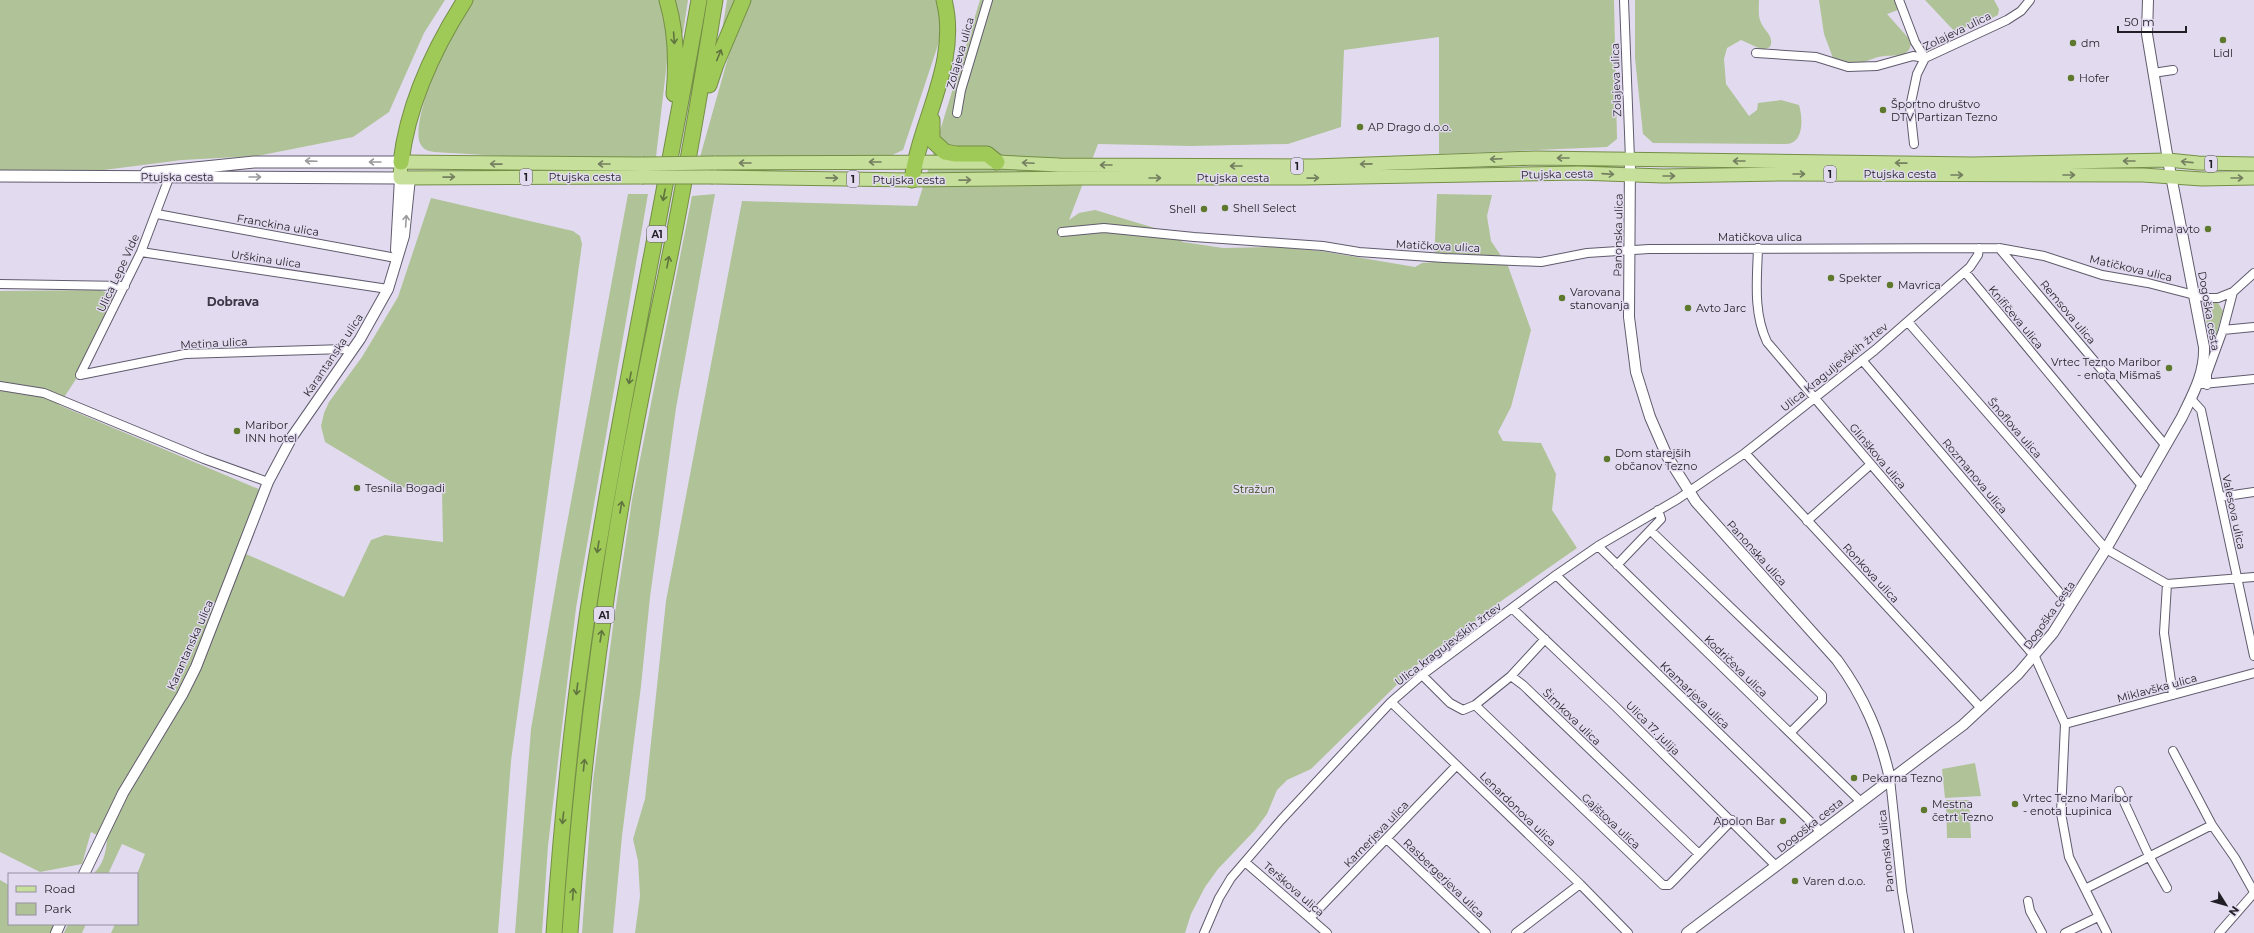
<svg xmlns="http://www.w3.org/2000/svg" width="2254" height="933" viewBox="0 0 2254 933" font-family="Montserrat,sans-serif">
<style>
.green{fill:#b0c297}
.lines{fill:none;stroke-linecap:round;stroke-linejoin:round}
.minor-casing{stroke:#615b6d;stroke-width:10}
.tertiary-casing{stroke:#615b6d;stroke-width:12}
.secondary-casing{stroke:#615b6d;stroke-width:13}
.primary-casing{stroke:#748e46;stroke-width:15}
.motorway-casing{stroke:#748e46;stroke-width:17}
.minor{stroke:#fff;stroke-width:8}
.tertiary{stroke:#fff;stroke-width:10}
.secondary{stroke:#fff;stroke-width:11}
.primary{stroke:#c6df9b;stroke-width:13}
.motorway{stroke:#a0ca58;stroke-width:15}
.primary-bridge-casing{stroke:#748e46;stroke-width:15;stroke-linecap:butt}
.primary-bridge{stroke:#c6df9b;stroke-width:13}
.oneway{stroke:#60743f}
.oneway2{stroke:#747f60}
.oneway3{stroke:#9b9a9d}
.poi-dot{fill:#5e792d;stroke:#e2dbf0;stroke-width:1.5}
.labels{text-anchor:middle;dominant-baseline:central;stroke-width:3;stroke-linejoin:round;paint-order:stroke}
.shield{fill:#e2dbf0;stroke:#5b5763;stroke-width:1}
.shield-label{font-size:10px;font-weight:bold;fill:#211f26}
.street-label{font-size:11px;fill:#211f26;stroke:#e2dbf0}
.poi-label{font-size:11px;fill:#211f26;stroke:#e2dbf0;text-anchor:start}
.park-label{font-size:11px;fill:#31420f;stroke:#e2dbf0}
.neighbourhood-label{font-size:12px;font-weight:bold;fill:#3c3647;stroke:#e2dbf0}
</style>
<rect width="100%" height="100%" fill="#e2dbf0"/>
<path class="green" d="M0,0H445L424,33L389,112L353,137L257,156L182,160L96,171H0Z
M473,0H660L672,49L668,53L656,157L550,159L434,152C429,151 424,150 421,145C410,129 437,63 445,45C452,30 463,14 473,0Z
M671,0H688L683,33H679Z
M727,0H739L722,30Z
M748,0H938L942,23L939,42L903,150L888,157H700L731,47Z
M980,0H1614L1617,139L1607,147L1439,154V37L1344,50L1341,127L1288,144L1191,146L1098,144L1069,220L1079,213L1095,210L1168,232L1183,242L1223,248L1277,247L1321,251L1415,267L1422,263L1434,262L1437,194L1492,195L1487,216L1491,241L1508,266L1531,330L1511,407L1498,432L1503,441L1541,443L1556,474L1552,510L1577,548L1504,599L1417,665L1311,769L1287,780L1277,790L1267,814L1255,830L1218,869L1205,887L1191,914L1185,933H635L640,896L638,861L633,839L645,799L666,601L742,201L917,206Z
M1635,0H1759C1759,6 1758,14 1760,20C1763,31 1775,35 1770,47L1763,50L1741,40L1727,48L1724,59L1726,84L1749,116L1757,110L1758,103L1781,100L1799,105C1803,118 1804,144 1786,144L1653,143L1643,134L1635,58Z
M1819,0H1895L1898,10L1887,14L1912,42L1909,50L1903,55C1896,56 1886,55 1878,57C1856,64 1858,68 1833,58L1824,34Z
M1925,0H1994L1999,9L1998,15L1992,18H1981L1956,33Z
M628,194H648L576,608L548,846L542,933H515L531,729L560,561Z
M715,194L676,408L650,597L641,686L622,836L613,933H582L593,781L613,626L632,500L692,196Z
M431,198L573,231L580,236L582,244L511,761L498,933H111L115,924H137V874L145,854L122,844L108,874H93C103,865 106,853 107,840L91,832L82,864L40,872L0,852V291L100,290L115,296L80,373L59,405L261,490L239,551L344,597L371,540L385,535L443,542L442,491L400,487L325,442L321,426L324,413L329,402L362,357L398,297Z
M2213,303H2218L2223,311L2213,346H2211C2213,333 2202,321 2206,308Z
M1975,763L1981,796L1945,798L1942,769Z
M1946,800H1969L1971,838H1947Z
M0,880L9,885V924H56L51,933H0Z
M68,924H86L82,933H64Z"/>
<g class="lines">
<defs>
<path id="minor" d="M1624,0L1630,159
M1899,0L1915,42L1925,58
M1756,53L1816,57L1848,67L1877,66L1913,56L1925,58
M2153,73L2173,70
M957,113L961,90L988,0
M1914,144L1910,107L1917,74L1925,58L2007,20L2021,11L2030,0
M157,214L396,258
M1062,232L1104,228L1194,237L1323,246L1359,252L1444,258L1541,262L1587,253L1649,249L1999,248L2044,256L2102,275L2148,283L2206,298H2218L2233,292
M1758,248C1757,280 1753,312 1767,342L2035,657L2065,724L2061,813L2069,857L2107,933
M1999,248L2166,446
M141,252L388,289
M1965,272L2143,487
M0,284L125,286
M1908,322L2106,549L2167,584L2254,577
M2223,330L2254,327
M1862,360L2071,606
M80,375L185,354L345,349L351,353
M80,375L141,252L169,178
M2203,384L2254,379
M2207,385V374L2223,330L2233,292L2254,273
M0,386L44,393L204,459L268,482
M2191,399L2201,410L2254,656
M1745,453L1981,708
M2220,497L2254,492
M1807,521L1870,465
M1651,531L1822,695V701L1790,733
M1598,546L1860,801
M1617,565L1661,519L1658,510
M1556,575L1820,831
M2167,584L2164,633L2173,695
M1513,609L1615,706L1776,866
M1422,675L1450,703L1463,710L1475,705L1511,676L1523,685L1699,854
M1511,676L1545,639
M1391,702L1580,884L1628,933
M1475,705L1663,885H1669L1675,879L1732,820
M2065,724L2254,673
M2173,751L2212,825L2235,858L2254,892
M1890,779L1902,891L1909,933
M2119,791L2149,856L2167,888
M1387,839L1486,933
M1245,862L1327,933
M2085,889L2212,825
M2028,901L2030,911L2042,933
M1310,918L1456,766
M1204,933L1219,898L1231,878L1281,820L1391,702L1422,675L1556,575L1598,546L1678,499L1745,453L1875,350L1970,267L1978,255L1979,248
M1516,933L1580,884
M2065,933L2098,917
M2219,933L2254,893"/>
<path id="tertiary" d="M1630,159L1629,317L1636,372L1650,417L1667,456L1696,502L1837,660C1864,697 1880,734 1890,779
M396,250L400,178
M84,874L123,793L182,695L196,667L268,482L292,437L360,339L388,289L404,236L410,178
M56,933L60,924
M1687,933L1963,725L2018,674L2053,633L2106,549L2182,417C2193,394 2205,373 2204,347L2168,160L2147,34L2148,0"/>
<path id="secondary" d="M146,173L254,162H401
M0,176L400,178"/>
<path id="primary" d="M714,163L997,162L1059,165L1314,166L1535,158L1973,164L2168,160L2198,163L2254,164
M642,177L400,178L401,162L643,164
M713,177L912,180L1080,178H1303L1578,173L1663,176L1780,174L2143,175L2202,179L2254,178"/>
<path id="motorway" d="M667,0C676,30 677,63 674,94
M709,85L716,64L743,0
M932,120V140L945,152L956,154H987L997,162
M401,162C408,103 433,50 465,0
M912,180C920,120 960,62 944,0
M554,933C563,800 577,668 600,537C630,358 668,179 699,0
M570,933C579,802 594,671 615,542C628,460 644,380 661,299C682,200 699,100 715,0"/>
</defs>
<use href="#minor" class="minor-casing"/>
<use href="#tertiary" class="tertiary-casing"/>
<use href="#secondary" class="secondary-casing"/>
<use href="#primary" class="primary-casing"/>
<use href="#motorway" class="motorway-casing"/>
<use href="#minor" class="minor"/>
<use href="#tertiary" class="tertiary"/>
<use href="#secondary" class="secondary"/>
<use href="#primary" class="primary"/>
<use href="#motorway" class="motorway"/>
<defs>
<path id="primary-bridge" d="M643,164L714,163
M642,177H713"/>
</defs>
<use href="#primary-bridge" class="primary-bridge-casing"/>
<use href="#primary-bridge" class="primary-bridge"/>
</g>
<defs><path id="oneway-shaft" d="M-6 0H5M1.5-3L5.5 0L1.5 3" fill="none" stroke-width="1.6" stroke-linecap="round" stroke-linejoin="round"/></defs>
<g class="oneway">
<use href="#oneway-shaft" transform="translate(674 38) rotate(86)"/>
<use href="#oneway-shaft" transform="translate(719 55) rotate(-68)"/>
<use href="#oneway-shaft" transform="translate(664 195) rotate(101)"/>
<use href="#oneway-shaft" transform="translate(668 262) rotate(-79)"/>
<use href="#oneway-shaft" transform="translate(630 378) rotate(101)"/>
<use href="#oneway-shaft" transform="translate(621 507) rotate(-80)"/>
<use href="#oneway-shaft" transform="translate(598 547) rotate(99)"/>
<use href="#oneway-shaft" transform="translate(601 636) rotate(-81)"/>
<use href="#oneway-shaft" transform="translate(577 689) rotate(97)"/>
<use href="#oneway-shaft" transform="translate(584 765) rotate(-84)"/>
<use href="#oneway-shaft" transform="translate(563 818) rotate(96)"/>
<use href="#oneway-shaft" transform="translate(573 894) rotate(-86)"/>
</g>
<g class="oneway2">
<use href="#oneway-shaft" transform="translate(1563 158) rotate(-180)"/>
<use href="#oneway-shaft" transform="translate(1496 159) rotate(178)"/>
<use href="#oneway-shaft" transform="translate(1739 161) rotate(-180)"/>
<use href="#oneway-shaft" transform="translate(2129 161) rotate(180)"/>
<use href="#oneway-shaft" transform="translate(875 162) rotate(180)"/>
<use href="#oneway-shaft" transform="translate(2187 162) rotate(-174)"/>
<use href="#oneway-shaft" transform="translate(745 163) rotate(180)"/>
<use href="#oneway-shaft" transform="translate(1028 163) rotate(-177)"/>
<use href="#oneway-shaft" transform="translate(1901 163) rotate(-179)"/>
<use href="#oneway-shaft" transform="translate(496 164) rotate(-179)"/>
<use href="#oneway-shaft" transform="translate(604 164) rotate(180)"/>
<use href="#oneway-shaft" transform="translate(1366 164) rotate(179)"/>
<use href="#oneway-shaft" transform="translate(1106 165) rotate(-180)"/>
<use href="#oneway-shaft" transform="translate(1236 166) rotate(180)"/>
<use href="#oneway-shaft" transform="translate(1608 174) rotate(4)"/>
<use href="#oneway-shaft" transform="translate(1799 174)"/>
<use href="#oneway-shaft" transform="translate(1957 175)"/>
<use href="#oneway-shaft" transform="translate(2069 175)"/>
<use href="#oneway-shaft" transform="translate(1669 176)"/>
<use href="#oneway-shaft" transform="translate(449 177) rotate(-1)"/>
<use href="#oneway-shaft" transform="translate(832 178) rotate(1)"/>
<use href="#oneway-shaft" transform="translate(1155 178)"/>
<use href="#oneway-shaft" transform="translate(1313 178) rotate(-1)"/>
<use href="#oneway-shaft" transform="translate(2237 178)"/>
<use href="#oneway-shaft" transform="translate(965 180) rotate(-1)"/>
</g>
<g class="oneway3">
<use href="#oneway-shaft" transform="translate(311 161) rotate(-178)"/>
<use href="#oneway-shaft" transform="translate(375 162) rotate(-180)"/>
<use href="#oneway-shaft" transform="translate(255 177)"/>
<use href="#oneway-shaft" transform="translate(406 221) rotate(-86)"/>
</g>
<g class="poi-dot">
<circle cx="2223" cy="40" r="4"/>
<circle cx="2073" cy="43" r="4"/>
<circle cx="2071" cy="78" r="4"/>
<circle cx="1883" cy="110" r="4"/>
<circle cx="1360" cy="127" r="4"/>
<circle cx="1225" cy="208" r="4"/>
<circle cx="1204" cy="209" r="4"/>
<circle cx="2208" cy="229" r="4"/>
<circle cx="1831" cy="278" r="4"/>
<circle cx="1890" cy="285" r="4"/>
<circle cx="1562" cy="298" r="4"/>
<circle cx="1688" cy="308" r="4"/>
<circle cx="2169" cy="368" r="4"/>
<circle cx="237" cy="431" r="4"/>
<circle cx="1607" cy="459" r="4"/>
<circle cx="357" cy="488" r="4"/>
<circle cx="1854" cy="778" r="4"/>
<circle cx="2015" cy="804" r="4"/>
<circle cx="1924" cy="810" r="4"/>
<circle cx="1783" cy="821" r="4"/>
<circle cx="1795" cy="881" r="4"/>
</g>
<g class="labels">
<g class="shield">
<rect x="2205" y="156" width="12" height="16" rx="3"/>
<rect x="1291" y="158" width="12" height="16" rx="3"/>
<rect x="1824" y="166" width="12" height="16" rx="3"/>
<rect x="520" y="169" width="12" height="16" rx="3"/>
<rect x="847" y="171" width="12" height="16" rx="3"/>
<rect x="647" y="226" width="20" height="16" rx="3"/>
<rect x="594" y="607" width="20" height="16" rx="3"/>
</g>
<g class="shield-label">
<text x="2211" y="164">1</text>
<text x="1297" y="166">1</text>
<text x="1830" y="174">1</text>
<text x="526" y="177">1</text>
<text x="853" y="179">1</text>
<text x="657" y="234">A1</text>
<text x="604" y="615">A1</text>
</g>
<g class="street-label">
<text transform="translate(1957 31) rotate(-26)">Zolajeva ulica</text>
<text transform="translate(960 53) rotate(-74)">Zolajeva ulica</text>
<text transform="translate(1616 80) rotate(-92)">Zolajeva ulica</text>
<text transform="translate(1557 174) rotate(-1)">Ptujska cesta</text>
<text x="1900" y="174">Ptujska cesta</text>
<text x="177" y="177">Ptujska cesta</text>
<text x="585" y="177">Ptujska cesta</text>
<text x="1233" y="178">Ptujska cesta</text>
<text x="909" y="180">Ptujska cesta</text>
<text transform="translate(278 225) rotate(10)">Franckina ulica</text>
<text transform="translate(1618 235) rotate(-89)">Panonska ulica</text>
<text x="1760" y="237">Matičkova ulica</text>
<text transform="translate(1438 246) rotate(3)">Matičkova ulica</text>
<text transform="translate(266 259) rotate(8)">Urškina ulica</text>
<text transform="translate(2131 268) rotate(13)">Matičkova ulica</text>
<text transform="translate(118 273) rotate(-65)">Ulica Lepe Vide</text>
<text transform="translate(2209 311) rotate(80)">Dogoška cesta</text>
<text transform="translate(2068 312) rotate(50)">Remsova ulica</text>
<text transform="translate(2016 317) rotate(50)">Knifičeva ulica</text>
<text transform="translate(214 343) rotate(-3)">Metina ulica</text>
<text transform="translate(333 355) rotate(-56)">Karantanska ulica</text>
<text transform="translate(1834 367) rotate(-39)">Ulica Kraguljevških žrtev</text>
<text transform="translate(2015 428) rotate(49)">Šnoflova ulica</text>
<text transform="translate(1878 456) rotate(50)">Glinškova ulica</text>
<text transform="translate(1975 476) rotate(50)">Rozmanova ulica</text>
<text transform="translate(2234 512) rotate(78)">Valesova ulica</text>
<text transform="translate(1757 553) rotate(48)">Panonska ulica</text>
<text transform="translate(1871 573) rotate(47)">Ronkova ulica</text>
<text transform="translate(2049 615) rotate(-55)">Dogoška cesta</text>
<text transform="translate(1448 644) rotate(-37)">Ulica kragujevških žrtev</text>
<text transform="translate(190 645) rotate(-66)">Karantanska ulica</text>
<text transform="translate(1736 666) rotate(44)">Kodričeva ulica</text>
<text transform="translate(2157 688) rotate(-15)">Miklavška ulica</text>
<text transform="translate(1695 695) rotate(44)">Kramarjeva ulica</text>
<text transform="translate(1572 717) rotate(44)">Šimkova ulica</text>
<text transform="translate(1653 728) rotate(45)">Ulica 17. julija</text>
<text transform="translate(1518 809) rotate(44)">Lenardonova ulica</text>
<text transform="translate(1611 821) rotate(43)">Gajštova ulica</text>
<text transform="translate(1810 825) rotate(-38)">Dogoška cesta</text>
<text transform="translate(1376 834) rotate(-46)">Karnerjeva ulica</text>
<text transform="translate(1886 851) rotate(-96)">Panonska ulica</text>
<text transform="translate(1444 878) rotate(44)">Rasbergerjeva ulica</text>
<text transform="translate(1294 889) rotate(41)">Terškova ulica</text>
</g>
<g class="poi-label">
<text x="2081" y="43">dm</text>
<text x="2223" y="53" text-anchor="middle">Lidl</text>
<text x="2079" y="78">Hofer</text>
<text x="1891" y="104">Športno društvo<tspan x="1891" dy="13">DTV Partizan Tezno</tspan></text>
<text x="1368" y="127">AP Drago d.o.o.</text>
<text x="1233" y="208">Shell Select</text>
<text x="1196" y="209" text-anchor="end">Shell</text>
<text x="2200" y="229" text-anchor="end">Prima avto</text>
<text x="1839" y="278">Spekter</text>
<text x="1898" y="285">Mavrica</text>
<text x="1570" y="292">Varovana<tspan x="1570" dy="13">stanovanja</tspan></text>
<text x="1696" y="308">Avto Jarc</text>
<text x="2161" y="362" text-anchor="end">Vrtec Tezno Maribor<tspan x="2161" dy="13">- enota Mišmaš</tspan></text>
<text x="245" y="425">Maribor<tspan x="245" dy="13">INN hotel</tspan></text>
<text x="1615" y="453">Dom starejših<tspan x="1615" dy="13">občanov Tezno</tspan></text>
<text x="365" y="488">Tesnila Bogadi</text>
<text x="1862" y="778">Pekarna Tezno</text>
<text x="2023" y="798">Vrtec Tezno Maribor<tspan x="2023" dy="13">- enota Lupinica</tspan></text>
<text x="1932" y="804">Mestna<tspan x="1932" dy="13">četrt Tezno</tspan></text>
<text x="1775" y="821" text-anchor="end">Apolon Bar</text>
<text x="1803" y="881">Varen d.o.o.</text>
</g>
<g class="park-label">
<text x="1254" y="489">Stražun</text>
</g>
<g class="neighbourhood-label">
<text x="233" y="301">Dobrava</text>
</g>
</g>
<rect x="8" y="873" width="130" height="52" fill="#e2dbf0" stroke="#95909f"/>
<rect x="16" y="886" width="20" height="6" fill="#c6df9b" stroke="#95909f"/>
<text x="44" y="893" font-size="12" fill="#211f26">Road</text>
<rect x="16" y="903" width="20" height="12" fill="#b0c297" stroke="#95909f"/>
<text x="44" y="913" font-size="12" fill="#211f26">Park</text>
<g transform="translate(2226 905) rotate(127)" stroke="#e2dbf0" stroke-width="3" paint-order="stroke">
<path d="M0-3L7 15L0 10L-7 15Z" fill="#211f26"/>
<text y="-6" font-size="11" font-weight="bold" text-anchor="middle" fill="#211f26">N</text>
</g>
<path d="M2118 26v6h68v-6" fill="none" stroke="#211f26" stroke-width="2"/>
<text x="2124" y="26" font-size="12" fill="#211f26" stroke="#e2dbf0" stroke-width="3" paint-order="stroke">50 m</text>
</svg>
